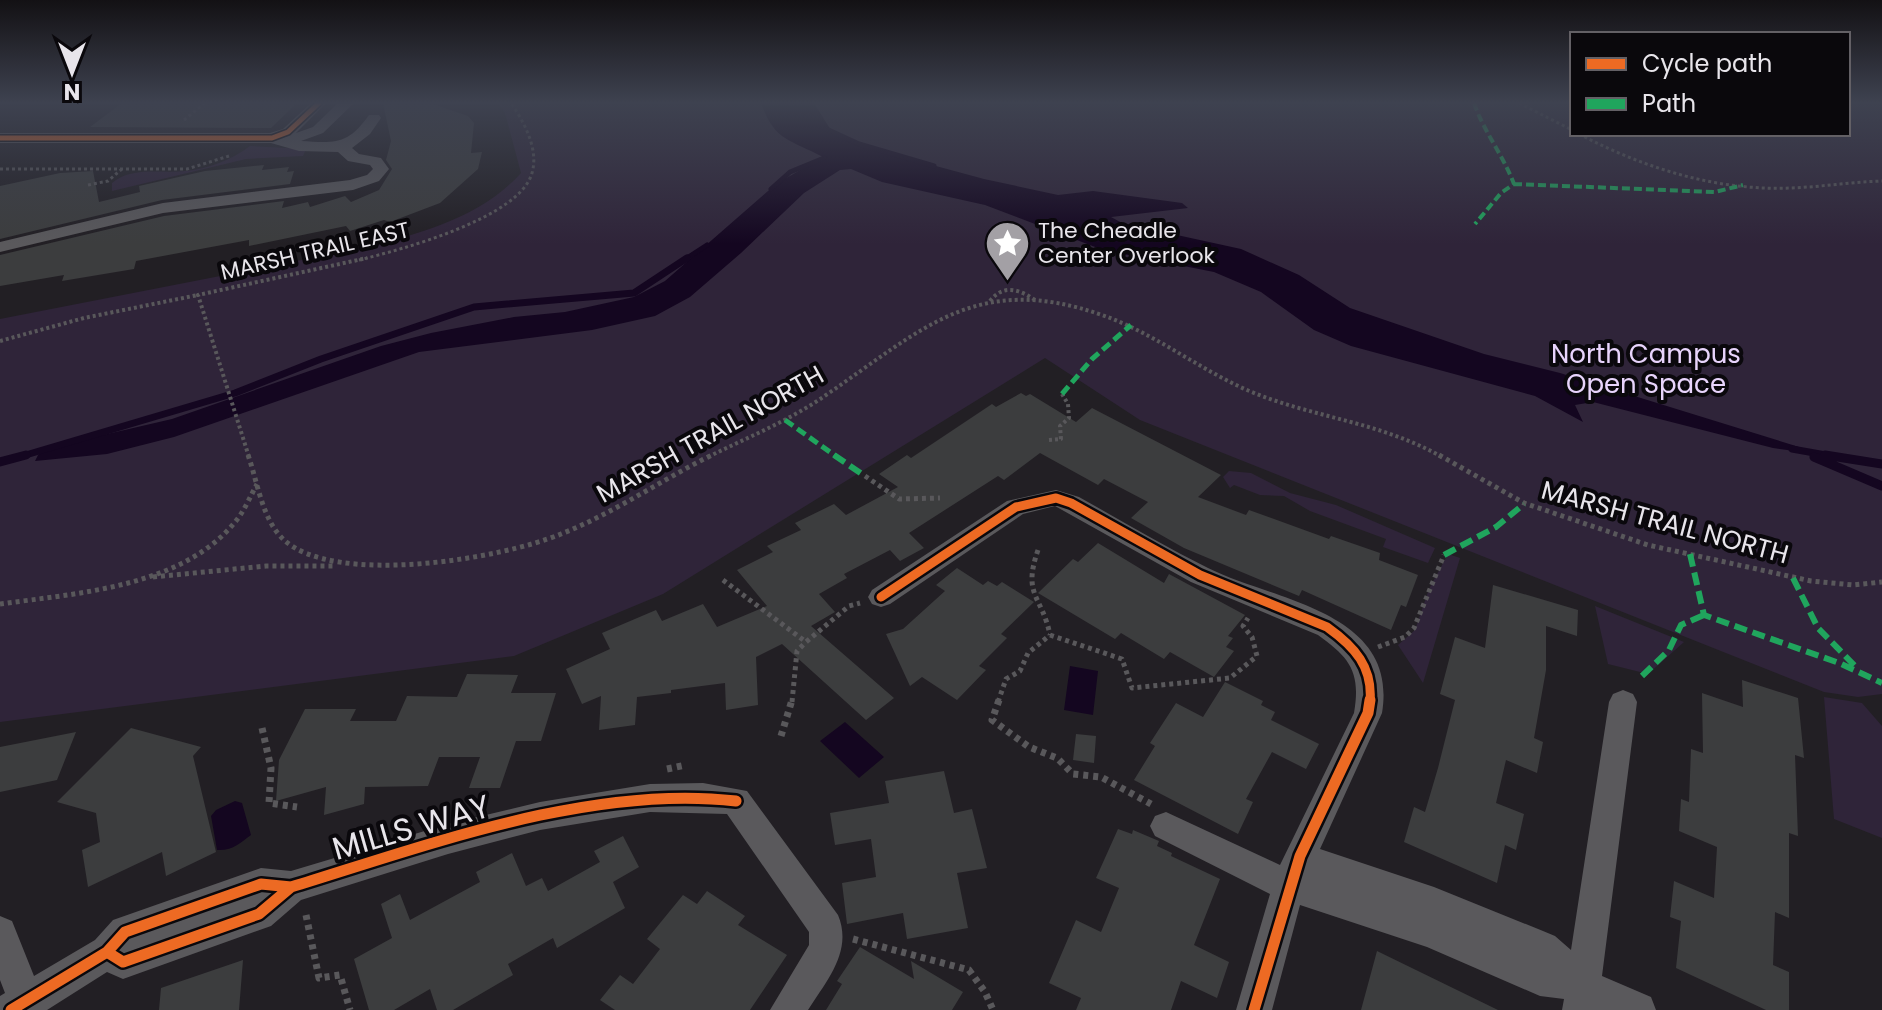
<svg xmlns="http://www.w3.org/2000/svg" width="1882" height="1010" viewBox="0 0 1882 1010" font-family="Poppins,sans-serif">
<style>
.green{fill:#2f2439}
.water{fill:#140620}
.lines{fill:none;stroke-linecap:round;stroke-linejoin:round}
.stream-far2{stroke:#140620;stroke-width:5}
.stream-far1{stroke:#140620;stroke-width:7}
.stream{stroke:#140620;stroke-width:9}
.building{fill:#3c3d3e}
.path-far3{stroke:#59585b;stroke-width:3;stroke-dasharray:3 3;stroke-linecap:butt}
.path-far2{stroke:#59585b;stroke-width:4;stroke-dasharray:3 3;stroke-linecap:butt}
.path-far1{stroke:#59585b;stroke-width:5;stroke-dasharray:4 4;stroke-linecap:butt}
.path{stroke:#59585b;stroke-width:7;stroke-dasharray:5 5;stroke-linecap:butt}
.minor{fill:#5a595c;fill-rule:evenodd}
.quiet-far2{stroke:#20a55d;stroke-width:4;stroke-dasharray:8 4;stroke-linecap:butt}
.quiet-far1{stroke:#20a55d;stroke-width:5;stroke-dasharray:10 5;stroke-linecap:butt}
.quiet{stroke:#20a55d;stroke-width:6;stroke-dasharray:13 6;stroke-linecap:butt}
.cycleway-far2-casing{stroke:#0a080c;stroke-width:8}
.cycleway-far1-casing{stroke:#0a080c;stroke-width:14}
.cycleway-casing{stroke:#0a080c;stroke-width:16}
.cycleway-far2{stroke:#ed6a23;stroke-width:5}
.cycleway-far1{stroke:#ed6a23;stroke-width:9}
.cycleway{stroke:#ed6a23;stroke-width:11}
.labels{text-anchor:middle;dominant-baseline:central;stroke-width:8;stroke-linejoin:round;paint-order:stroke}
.far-poi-label{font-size:22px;fill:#e8e5eb;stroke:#0a080c;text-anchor:start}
.far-street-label{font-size:22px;fill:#e8e5eb;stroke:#0a080c}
.park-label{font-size:26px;fill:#e8d4fc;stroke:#0a080c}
.street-label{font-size:26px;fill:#e8e5eb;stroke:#0a080c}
.near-street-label{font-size:32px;fill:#e8e5eb;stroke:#0a080c}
</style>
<rect width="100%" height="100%" fill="#221f24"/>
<path class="green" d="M498,103H1572V134H1848V103H1882V694L1858,697L1824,692L1140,420L1045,358L663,594L514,656L0,722V319L368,247C424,232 481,217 521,173L505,113Z
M250,146L306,149L303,156L246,159L112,191V183C133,166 160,174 185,171C207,169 232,160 250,146Z
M1229,471L1251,473L1290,493L1336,505L1435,548L1428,563L1383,547L1386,539L1310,511L1284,496L1260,495L1234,485L1230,488L1223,477Z
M1448,554L1460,558L1423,683L1398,645L1415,630L1429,589Z
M1595,606L1684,642L1648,674L1608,664Z
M1824,697L1862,703L1882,726V838L1834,819Z"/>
<path class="water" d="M761,103H814L832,132L862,146L984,179L1058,195L1093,191L1182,203L1188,208L1111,217L1122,223L1241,249L1299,275L1350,308L1484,354L1560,373L1799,447L1802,452L1773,448L1593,402L1575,405L1583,422L1535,396L1351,346L1314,330L1261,292L1214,272L1103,250L985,205L882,182L851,169L840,170L804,193L741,253L690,297L655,316L592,330L419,352L174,437L107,454L35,461L38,455L47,448L172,419L381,346L431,333L514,317L565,312L634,297L665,281L776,184L823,157C790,139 775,142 761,103Z
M1070,666L1098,671L1093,715L1064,710Z
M845,722L884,757L859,778L820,741Z
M235,801L242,803L251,835C240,843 233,851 217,850L211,816L216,810Z"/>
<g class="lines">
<path class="stream-far2" d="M822,127L859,144L934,166
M771,189L790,172L824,158
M684,260L707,245"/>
<path class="stream-far1" d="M1792,449L1837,457
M19,457L235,393L321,359L474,307L634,293L687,258"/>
<path class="stream" d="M1825,455L1882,464
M1814,457L1882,486
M0,462L26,455"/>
</g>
<path class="building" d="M122,103H297L271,128L90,127Z
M383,103H430L468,116L474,123L471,153L482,152L478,169L440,203L390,222L384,220L350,231L346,226L249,246V240L136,261L134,269L62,281L64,275L0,286V255L164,216L284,201L282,208L308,202L310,207L345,196L351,202L379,190L392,169L386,160L391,141Z
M264,165L262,170L289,167L287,172L294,171L290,184L162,200L0,239V186L60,173L93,171L99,202L140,192L139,186L205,171Z
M1021,393L1026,396L1030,394L1076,422L1092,408L1221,475L1198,497L1246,515L1249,510L1329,539L1331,536L1380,553L1379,560L1418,575L1406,607L1401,605L1391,630L1302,590L1299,596L1184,548L1131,518L1148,502L1104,479L1098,485L1040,453L1004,480L998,476L909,533L924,548L900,561L890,550L844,574L847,578L819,594L835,612L811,626L894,698L866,720L782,644L756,657L758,705L726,710L725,683L671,690V693L637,697L635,725L599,730L601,696L582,704L566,669L610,649L602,633L656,610L662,621L703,604L717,627L767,606L737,570L773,552L767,546L801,530L795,523L834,504L846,515L898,487L879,474L907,455L911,458L992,404L996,407Z
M1098,543L1164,583L1169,574L1245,615L1228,636L1233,638L1226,647L1234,651L1214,677L1170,652L1164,659L1121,633L1115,639L1038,593L1073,559L1078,562Z
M957,568L983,585L988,581L997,586L1002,582L1034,602L1001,634L1007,638L979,666L986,670L957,700L922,677L910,686L886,634L903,629L945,591L936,585Z
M1493,585L1578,610L1577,636L1546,626V670L1534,738L1543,742L1537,773L1506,760L1496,803L1524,814L1516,850L1505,845L1497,883L1404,842L1414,807L1425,812L1438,768L1455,700L1440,694L1455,637L1485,648Z
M467,674L518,675L511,693H556L541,741H516L500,788H469L480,757H439L428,786L365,787L364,804L324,815L326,787L276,801L279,760L305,709H356L350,721H396L407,696L457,697Z
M1742,680L1798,698L1804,758L1795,755L1798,836L1789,833V918L1775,912L1773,965L1789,972V1010H1766L1676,968L1681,921L1670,917L1674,881L1714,898L1717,847L1679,831L1681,799L1689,802L1691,749L1703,753L1702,693L1743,707Z
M1225,682L1263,701L1261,705L1275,712L1271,720L1319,744L1306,769L1272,752L1246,799L1253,802L1238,834L1134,780L1155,746L1150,743L1176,703L1203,717Z
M131,728L201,747L193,756L216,852L166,876L162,852L88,887L82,850L100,842L96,813L57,802Z
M76,732L57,780L0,792V747Z
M1076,734L1096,736L1094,763L1073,760Z
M944,771L954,813L972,809L987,868L957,873L968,928L907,939L903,913L847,924L842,883L876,877L871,839L835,845L830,813L889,803L885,781Z
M1118,829L1132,834L1133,830L1159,841L1157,846L1172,853L1171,856L1220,879L1194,945L1229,962L1217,998L1181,981L1171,1010H1076L1081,998L1049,983L1076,920L1101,932L1119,888L1096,878Z
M623,836L639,867L613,882L625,908L557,948L553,938L508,964L513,975L453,1010H437L430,989L394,1010H369L354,959L392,938L381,904L400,894L410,920L480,882L476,872L512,853L526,886L542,878L548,891L600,862L594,851Z
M707,891L745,916L738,925L787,955L750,1010H615L600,1000L620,975L633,984L660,949L647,939L683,895L697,904Z
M860,947L914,979L911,961L963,992L952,1010H826L842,984L837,981Z
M1377,951L1498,1010H1361Z
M243,960L239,1010H159L161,988Z"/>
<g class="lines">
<path class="path-far3" d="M1519,103L1572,130
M184,120L205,103
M1579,134C1644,168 1716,191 1790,188C1821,187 1851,182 1882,181
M0,169H187L229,156
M88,185L108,181L123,168
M359,260C400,250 520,218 532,173C539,149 524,122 511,103"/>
<path class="path-far2" d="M990,301C1003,284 1019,289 1035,300
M0,341L84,318L198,295
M1049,440L1061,439L1060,426L1069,418L1068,404L1062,394
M249,457L198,295L367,258
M708,457C748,437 789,421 826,395C922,330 976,271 1102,315C1154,333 1197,368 1247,390C1312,418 1379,421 1442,457"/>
<path class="path-far1" d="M248,455C257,480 262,519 283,539C333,587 501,559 561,534C614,513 661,480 712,455
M1439,455L1524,503L1648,545L1811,581L1853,585L1882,582
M865,476L899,499L940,498
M1038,550C1022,596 1042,595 1050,635
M153,577L266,566H335
M723,580L806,642L849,606L860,603
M0,604C79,593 187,587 239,517C246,507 251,495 257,484
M1050,635L1122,659L1132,688L1230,678L1257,656L1252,637L1243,626L1248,618
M1378,647L1405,637L1414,628L1444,555
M792,702L797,651L806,642
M998,702L1006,679L1020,671L1028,653L1050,635"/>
<path class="path" d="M999,700L992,720L1029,747L1057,758L1073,774L1101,777L1151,804
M262,728L271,768L269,803L297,807
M781,736L792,700
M667,769L686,765
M306,915L319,978L340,975L350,1010
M853,939L969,970L985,992L993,1010"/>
<path class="minor" d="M311,103H326L296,133L313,127L338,103H354L323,133L301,141C335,143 348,145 369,115H379L381,118L370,134L352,148L359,154L381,158L389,169L379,181L353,190L163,213L0,252V242L163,203L350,180L367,175L373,169L370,165L348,161L338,152L299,151L271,143H0V133H270L283,129Z
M1056,490L1079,497C1122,521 1164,546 1208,568C1274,601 1399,611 1382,713L1320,849L1434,887L1543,931L1555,936L1571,950L1609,702L1613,694L1623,690L1633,694L1637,702L1602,976L1651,997L1656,1010H1562L1564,999L1540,996L1427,947L1300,905L1272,1010H1236L1270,894L1155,836L1150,826L1155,816L1166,812L1280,865L1354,713C1361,672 1350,658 1318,635L1191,582L1055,506L1023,514L890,604L881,607L872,604L868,597L872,590L1007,501Z
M703,783L747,791L838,915C853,951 827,980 808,1010H770L809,945V932L727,814L650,812L540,830L448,854L301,900L271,926L123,979L107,972L47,1010H0V996L5,993L0,980V916L12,921L34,976L95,940L113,920L261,868L291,871L448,824L540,802L650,784Z"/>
<path class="quiet-far2" d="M1474,103C1484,132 1503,155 1514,184L1501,193L1475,224
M1514,184L1715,192L1743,185"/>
<path class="quiet-far1" d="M1062,394L1092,359L1131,325
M785,420L837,457"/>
<path class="quiet" d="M834,455L865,476
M1690,554L1704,615L1839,663L1882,683
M1444,555L1496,527L1524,504
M1793,578L1818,628L1855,666
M1642,676L1669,650L1681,625L1704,615"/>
<defs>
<path id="cycleway-far2" d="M0,138H272L288,132L319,103"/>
<path id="cycleway-far1" d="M881,597L1016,507L1056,498L1071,503L1200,575L1327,627C1355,647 1373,667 1370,702"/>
<path id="cycleway" d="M261,884L291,887L259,914L123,962L107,952L125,932Z
M291,887C428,845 592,784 736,801
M11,1010L107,952
M1254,1010L1300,856L1368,713L1370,700"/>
</defs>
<use href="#cycleway-far2" class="cycleway-far2-casing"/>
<use href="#cycleway-far1" class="cycleway-far1-casing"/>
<use href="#cycleway" class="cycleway-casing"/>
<use href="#cycleway-far2" class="cycleway-far2"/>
<use href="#cycleway-far1" class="cycleway-far1"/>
<use href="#cycleway" class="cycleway"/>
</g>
<linearGradient id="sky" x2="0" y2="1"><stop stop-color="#131114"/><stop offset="0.42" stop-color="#3e4250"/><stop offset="1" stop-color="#3e4250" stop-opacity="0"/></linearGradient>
<rect width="1882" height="244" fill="url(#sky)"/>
<defs>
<symbol id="sight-pin" viewBox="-11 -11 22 30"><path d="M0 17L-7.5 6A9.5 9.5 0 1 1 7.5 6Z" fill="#a3a0a5" stroke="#0a080c"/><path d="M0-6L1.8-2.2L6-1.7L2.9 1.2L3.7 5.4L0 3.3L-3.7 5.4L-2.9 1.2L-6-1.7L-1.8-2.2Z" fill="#fff"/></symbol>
</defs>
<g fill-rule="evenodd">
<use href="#sight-pin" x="982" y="218" width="51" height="69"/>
</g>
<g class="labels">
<g class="far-poi-label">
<text x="1038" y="230">The Cheadle<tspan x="1038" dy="25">Center Overlook</tspan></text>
</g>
<g class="far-street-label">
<text transform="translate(315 251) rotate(-13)">MARSH TRAIL EAST</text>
</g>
<g class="park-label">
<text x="1646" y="354">North Campus<tspan x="1646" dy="30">Open Space</tspan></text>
</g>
<g class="street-label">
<text transform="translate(710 434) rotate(-29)">MARSH TRAIL NORTH</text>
<text transform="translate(1665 522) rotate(15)">MARSH TRAIL NORTH</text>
</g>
<g class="near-street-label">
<text transform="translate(411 827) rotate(-16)">MILLS WAY</text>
</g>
</g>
<rect x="1570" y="32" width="280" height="104" fill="#0a080c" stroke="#636065" stroke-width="2"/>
<rect x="1586" y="58" width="40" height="12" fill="#ed6a23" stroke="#636065" stroke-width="2"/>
<text x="1642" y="72" font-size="24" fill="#e8e5eb">Cycle path</text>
<rect x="1586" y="98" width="40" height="12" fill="#20a55d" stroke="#636065" stroke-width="2"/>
<text x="1642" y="112" font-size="24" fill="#e8e5eb">Path</text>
<g transform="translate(72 72) rotate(180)" stroke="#0a080c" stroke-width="6" paint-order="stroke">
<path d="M0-6L14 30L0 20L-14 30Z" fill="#e8e5eb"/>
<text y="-12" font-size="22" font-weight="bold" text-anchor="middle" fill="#e8e5eb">N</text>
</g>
</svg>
